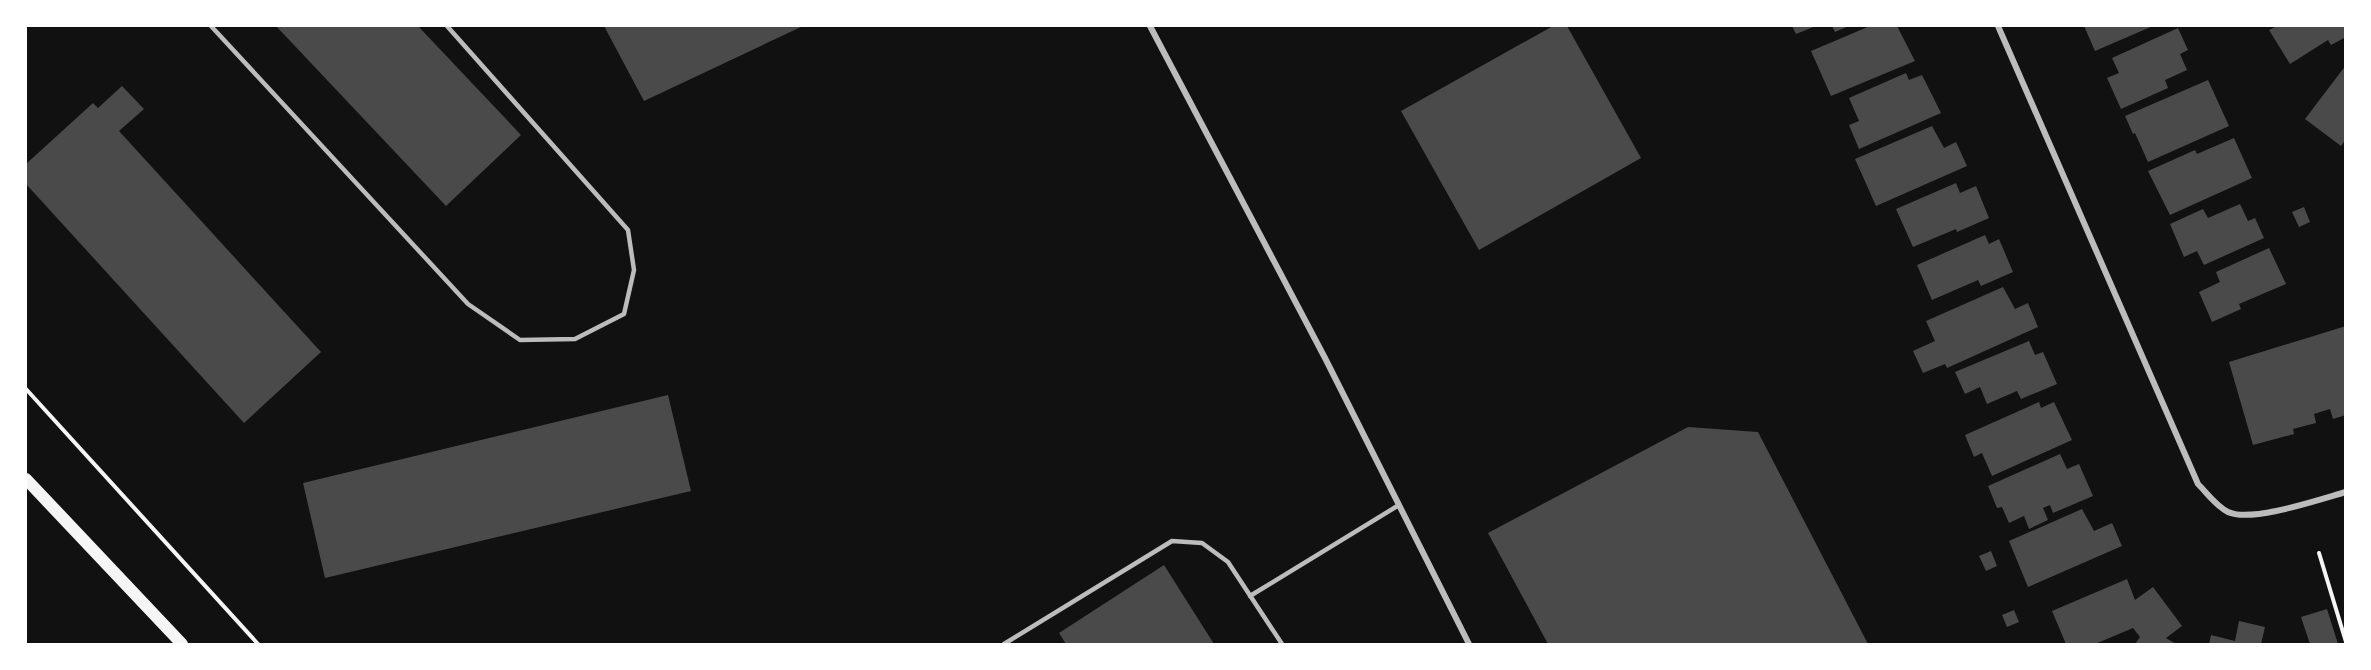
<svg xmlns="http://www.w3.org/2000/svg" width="2371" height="670" viewBox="0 0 2371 670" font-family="Cabin,sans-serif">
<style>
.building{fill:#4a4a4a}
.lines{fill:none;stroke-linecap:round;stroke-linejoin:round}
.path{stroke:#f5f5f5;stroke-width:4}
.service{stroke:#bcbcbc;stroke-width:4.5}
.minor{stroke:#bcbcbc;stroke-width:6}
.secondary{stroke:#f5f5f5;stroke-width:12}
</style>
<rect width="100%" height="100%" fill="#111"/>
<path class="building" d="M276,26H418L521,135L446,206Z
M604,26H803L644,101Z
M1553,26H1567L1641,158L1479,250L1401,111Z
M1792,26H1816L1796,34Z
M1832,26H1849L1835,32Z
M1870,26H1897L1915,61L1831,96L1811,51Z
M2084,26H2153L2095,51Z
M2277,26H2346V37L2331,45L2328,40L2290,64L2269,30Z
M2178,28L2188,50L2180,54L2187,70L2165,80L2168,88L2121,109L2107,78L2119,73L2112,58Z
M2346,65V139L2341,146L2305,119Z
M1906,73L1909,80L1922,75L1941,113L1859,149L1849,125L1859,121L1849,98Z
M2208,80L2229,126L2148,162L2135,133L2133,134L2125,116Z
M122,86L144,109L119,131L321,352L244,423L26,184V164L93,103L98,108Z
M1932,126L1944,148L1956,142L1967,166L1876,206L1855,159Z
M2234,138L2252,178L2170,215L2148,171L2195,150L2197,154Z
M1956,183L1960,193L1976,186L1989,218L1957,232L1956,229L1913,247L1896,209Z
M2240,204L2248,221L2255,218L2264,238L2204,265L2197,251L2184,257L2170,224L2203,209L2208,218Z
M2304,207L2310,222L2299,227L2292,212Z
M1985,235L1989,244L1999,239L2013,272L1981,286L1978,280L1932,300L1917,265Z
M2269,248L2286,284L2239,304L2241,309L2212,322L2199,292L2220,282L2216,272Z
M2003,287L2015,309L2028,303L2038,327L1947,368L1945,364L1923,373L1913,351L1935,341L1926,321Z
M2346,326V415L2333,419L2330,409L2314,414L2316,423L2293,429L2294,434L2253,445L2229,362Z
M2029,341L2035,355L2043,352L2057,384L2021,399L2017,391L1987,404L1980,387L1965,394L1955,372Z
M668,395L691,491L325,578L303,483Z
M2039,402L2041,408L2054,402L2072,440L1992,476L1982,453L1974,457L1965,435Z
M1688,427L1758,432L1868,644H1548L1488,533Z
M2060,454L2067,469L2079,464L2093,496L2053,513L2050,505L2043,508L2048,520L2029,529L2024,516L2009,523L2002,507L1997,508L1988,486Z
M2082,509L2094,531L2112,523L2122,546L2028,587L2009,541Z
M1991,551L1997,566L1986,571L1979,556Z
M1164,565L1214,644H1066L1059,633Z
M2127,579L2135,600L2153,587L2182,626L2166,638L2176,644H2135L2140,637L2133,628L2095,644H2066L2052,611Z
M2327,609L2338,644H2310L2301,617Z
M2014,610L2019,622L2007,627L2002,615Z
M2239,621L2265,627L2261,644H2209L2211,635L2235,641Z"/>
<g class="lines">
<path class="path" d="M26,389L258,644
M2319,553L2346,642"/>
<path class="service" d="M211,26L468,304L520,340L575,339L624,314L634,270L628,230L447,26
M1250,596L1399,505
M1004,644L1172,541L1202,543L1228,562L1282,644"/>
<path class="minor" d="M1150,26L1325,358L1469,644
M1998,26L2198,484C2207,493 2216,506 2228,512C2251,523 2321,499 2346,492"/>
<path class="secondary" d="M26,479L182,644"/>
</g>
<rect width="2371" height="670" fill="none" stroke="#ffffff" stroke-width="54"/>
</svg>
